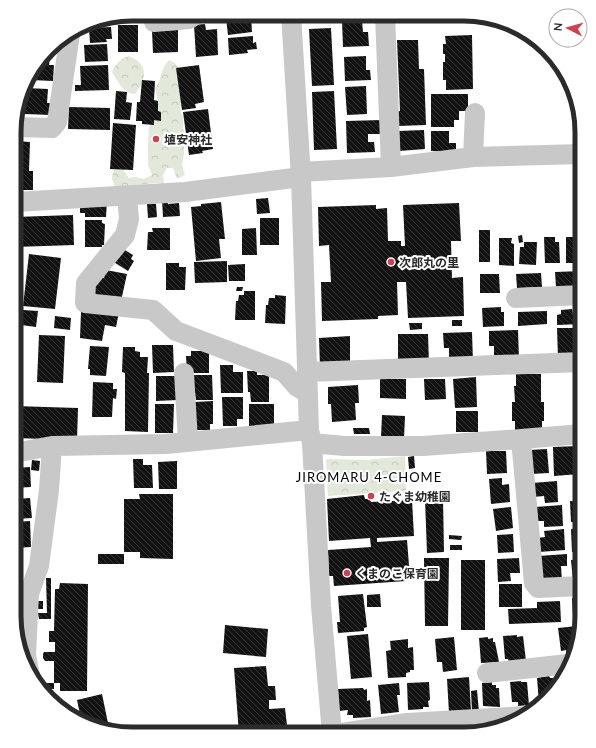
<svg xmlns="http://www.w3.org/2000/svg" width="596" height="748" viewBox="0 0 596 748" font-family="Lato,'Noto Sans JP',sans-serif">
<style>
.forest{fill:url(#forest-crowns)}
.building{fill:url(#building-back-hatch)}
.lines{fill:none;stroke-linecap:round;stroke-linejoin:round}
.minor{stroke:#c8c8c8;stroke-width:20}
.poi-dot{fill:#d0404f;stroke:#fff;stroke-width:1.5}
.labels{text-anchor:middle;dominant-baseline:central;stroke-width:4;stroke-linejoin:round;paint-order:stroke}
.poi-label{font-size:12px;font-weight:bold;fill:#2b2b2b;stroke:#fff;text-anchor:start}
.neighbourhood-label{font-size:13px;letter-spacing:1px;fill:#000;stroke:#fff}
.rim{fill:none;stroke:#2b2b2b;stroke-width:5}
</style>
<defs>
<pattern id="forest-crowns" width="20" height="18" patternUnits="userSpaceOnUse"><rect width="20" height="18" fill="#e2e8da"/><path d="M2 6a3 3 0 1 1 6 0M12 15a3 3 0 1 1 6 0" fill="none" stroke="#c2c7bb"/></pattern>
<pattern id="building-back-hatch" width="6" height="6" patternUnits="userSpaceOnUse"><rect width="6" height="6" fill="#121212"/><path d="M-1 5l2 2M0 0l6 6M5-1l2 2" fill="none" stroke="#353535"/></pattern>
</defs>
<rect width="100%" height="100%" fill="#fff"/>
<path class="forest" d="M129,56C149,64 147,79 135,94C123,93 118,82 112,72C115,64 121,58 129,56Z
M169,60L175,63L179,69C175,81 182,82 182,91C182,101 178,108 183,117L184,153L182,166L185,175L177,179L173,168H167L163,175L164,184L156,183L115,187L112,179L114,168L119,164L129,178L135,177L144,179L152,175L148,165V145L149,127L152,123L158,101L155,88C163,79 159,70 169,60Z
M405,456L406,491L328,496L326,459L367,460Z"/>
<path class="building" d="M308,15H330V19L309,20Z
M251,16L252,32L228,35L226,18Z
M342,21H362L363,32H368L369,46L343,47Z
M205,24L206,30L217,29L218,55L196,57L194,25Z
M118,25H138V52H118Z
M111,27L112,39H106L107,42L90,43L89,28Z
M331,28L334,85L312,86L309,29Z
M178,30V52L153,53L152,31Z
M472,35L473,89L446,90V80H443V62H445V54H443V44H446L445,36Z
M253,36V43L256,42L257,49L247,50L248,53L229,55L228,38Z
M397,40H418L419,69H424L426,125L398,126L397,111H400Z
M107,44L108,61L85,62L84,45Z
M366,56V70H370L371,80L345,81L344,57Z
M43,57H50L49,65H54L53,81L31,80L32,70Z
M108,65L109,90L75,91V85H81L80,66Z
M199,65L204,102L195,104L196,108L182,110L176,68Z
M142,80L155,81L154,100L158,101V111L161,112V121L154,120V125L142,124V121H136L137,102H140Z
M366,86L367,114L347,115L345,87Z
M26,88L48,89L47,103H52L51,115L25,114Z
M116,91L127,92L126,102L132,103L130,120L114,119Z
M334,91L337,149L314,150L312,92Z
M431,94H468V111H459V120H454V127H431Z
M69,107L110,108V130L68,129Z
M208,109L213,149L202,151L203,153L189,155L183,112Z
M382,120V134H368V142H374L375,152L347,153L346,121Z
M113,123L136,125L133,170L110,169Z
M424,130L425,149L399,151L398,131Z
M431,131H449V143H456V152L431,151Z
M15,141L30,142L29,171H33V190H15Z
M268,198L270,213L257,214L256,199Z
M168,199V204L179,203L180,216L163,217L162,200Z
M80,200L107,201L106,217H85V213H80Z
M221,202L225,239H219L221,258L196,261L191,207L201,206V204Z
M459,203L461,241H451L452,278L463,277L464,316L408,318L406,282H397L398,315L378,316V319L322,321L321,282H331L329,245L319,246L318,207L376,205V209L387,208L388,241H401V246H405L403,205Z
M147,204H156L157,217L148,218Z
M73,215L74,245L15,247V217Z
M260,218H279V245H260Z
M85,220H102V223L105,224L104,245H102V247H85Z
M152,228H170V250H147L148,232H153Z
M256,228L257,255H242V229Z
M479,230H490V262H479Z
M522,235L523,242L519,243L518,236Z
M544,237H555V242H559L560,263H545Z
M566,237H580L581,263H566Z
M499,238H512L511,243L514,244V266L499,265Z
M524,242H537L536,265L519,264L520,247H524Z
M120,247L133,255L131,259L134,261L128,271L112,261Z
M29,254L61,258L55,309L23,306Z
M227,261V282L195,283L194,262Z
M166,263H179V267H186L185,290H166Z
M245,264V281H229L228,265Z
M106,270L127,274L121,301L92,294L99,276L104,278Z
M582,271V286L556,287L555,272Z
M541,273L542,287L517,288L516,274Z
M480,274H499L500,293H480Z
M237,287H243L242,291H236Z
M244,291H255V320H235L236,301H238L239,295H244Z
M275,295L286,296L285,324L265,323L266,305H268L269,298H275Z
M501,307V312H504V326L483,327L482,308Z
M572,309L573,314H580V309H582V324L557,325V315L561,314V310Z
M23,310L38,311L36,327L21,325Z
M547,311V324L518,326V312Z
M81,312H119L116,327L105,325L102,341L80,338Z
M55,316L71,318L70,330L54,328Z
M452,320H462V326H452Z
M409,323H422V329L410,330Z
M557,328H582V358L558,359Z
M518,330L519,360L494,361V346H489V331Z
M15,331L21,362L15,363Z
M472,332L473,362L449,363V348H444L443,333Z
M398,334H428L429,364H398Z
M39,335L65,336L63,383L37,382Z
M350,336V366L320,367L319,338Z
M152,345H173L174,372L153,373Z
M90,346L109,347L106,376L90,375V369H88Z
M123,347H135V351L140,352V357H148L147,373H149L148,432L125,431V373L122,372Z
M191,351H209V373H187L186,356H191Z
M220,365H233V372H243V393H221Z
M247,371H257V375H269V402H251L250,392H248Z
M516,374H541V402H544V421H542V430H515V421H512V402H515L514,386H516Z
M186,375H212L213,400H196L195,393H191Z
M156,376H178V400L156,401Z
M476,377L477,407L455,408L453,379Z
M380,379H406V399L380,398Z
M424,379H445L446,399L425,400Z
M93,382L113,383V389H117L116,399L113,398L112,417H92Z
M358,385L359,403H355L356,420L332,422L331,404H328V387Z
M222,397H243V419H237V426H223Z
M213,401V424H210V430H195V402Z
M155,404H174L173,433H155Z
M249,404H274V426H249Z
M14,406L78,408L77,440L14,438Z
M456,411H478V432H456Z
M382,415L405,416L404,439L381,437Z
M353,428H369L370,434H354Z
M578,446L580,474L554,476L553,447Z
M547,449L549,473L531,474L529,450Z
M486,451H506L507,473L487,474Z
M414,456L415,468L409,469L408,457Z
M133,459H143V465H152L153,488H134Z
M32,460L40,461L39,471L31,470Z
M177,461V489H159L158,462Z
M30,467L31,487L14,488V468Z
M502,478V485L509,484L510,502L491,504L489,479Z
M557,481L558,502L545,503L544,496L533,497L532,483Z
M139,494H173V559L140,558V552H124V499H140Z
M364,495L365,499H370L371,502L412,500L414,536L377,538V542L407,540L410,578H406V581L334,586L333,576H329L328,550L371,547L370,538L329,541L327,499Z
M30,498L32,518L14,519V499Z
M443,498L444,552L427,553L425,499Z
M570,501L582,502V522H571Z
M562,505L563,526L544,527V521H536L535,507Z
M511,507L513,528L496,531L493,509Z
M30,521L31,547L14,548V522Z
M582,528V551L572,552L571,529Z
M564,529L565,550L539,552L537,538L545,537L544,531Z
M513,534L514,552L498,553L497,535Z
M449,535L462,536L461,540L449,539Z
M450,545H462V550H450Z
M98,554H124V564H98Z
M567,554V566H561L562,581L543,582L538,556Z
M424,558H449L448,626H425Z
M519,558L520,573H510L511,581L498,582L497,559Z
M582,559V580L573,581L571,560Z
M461,560H485V630H461Z
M14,564H16L18,591L14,592Z
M46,578H51V619H39L38,613H47Z
M60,583L88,584L87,691H60V683H54V661H45L43,658V654L44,652H55V642H49V631H54L55,589H59Z
M499,584H522V607H499Z
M363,594L367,627L364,628V631L338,633L337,622H340L338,596Z
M380,594L381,607H367V595Z
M582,597V618L573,619L572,598Z
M38,601H43V609H38Z
M560,601L561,622L509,624L508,609L537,608V602Z
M225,625L268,629L266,657L223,653Z
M577,626L578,634L577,636V638L572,653L566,654V650L561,651L558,628Z
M368,634L372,677L351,679L347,636Z
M517,635V637L523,636L526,661L509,662L508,659H505L503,636Z
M454,637L457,670L443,672L442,662H437L435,639Z
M488,637V639L493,638V642H495L499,662L481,663L479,638Z
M408,639V648L413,647L414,670H410V672L406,673V677L388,678L386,651L391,650L390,641Z
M266,666L268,686H275L276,700H269V709L285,708L288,734H263V732L239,734L234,668Z
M549,676L550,678H554L555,688L539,703L537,678Z
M469,677L471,711L449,713L447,679Z
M521,681V682H527L529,705L518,706V702H512L510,682Z
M429,682L430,700L428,701L429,707H423V709L408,710L407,683Z
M492,682V685H496V688H499L500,707L483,706L482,683Z
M46,683H54V689H46Z
M399,683L400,695H397L399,712L381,714L378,685Z
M363,688L364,690L367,689V701L370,700L371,717L353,718V715H347L348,710L339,711L338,689Z
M477,690L479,712H472L471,691Z
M102,694L108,723L99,725L81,719L77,700Z"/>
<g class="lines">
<path class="minor" d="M291,14L301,177L309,430L312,443L321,606L332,734
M385,15L391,167
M154,22L189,19L197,14
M15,127L52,128L57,122L70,34
M473,157L475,113
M300,172L391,167L473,157L582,154
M127,196L129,219L125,235L86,283L85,303L153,310L176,331L284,372L297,387L308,393
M15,202L185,192L301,177
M516,298L582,295
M307,372L582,362
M184,373L188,441
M312,443L344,446H423L521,439
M14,453L52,446L166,444L309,430
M582,586L538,588L534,583L521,439L582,434
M487,673L568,664
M30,676L26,655L29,594L39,566L49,490L52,446
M335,734L407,723L526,716"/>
</g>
<g class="poi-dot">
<circle cx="156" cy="139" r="4"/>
<circle cx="391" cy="262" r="4"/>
<circle cx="371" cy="496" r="4"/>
<circle cx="347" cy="573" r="4"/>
</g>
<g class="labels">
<g class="poi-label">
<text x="164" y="139">埴安神社</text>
<text x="399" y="262">次郎丸の里</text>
<text x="379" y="496">たぐま幼稚園</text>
<text x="355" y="573">くまのこ保育園</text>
</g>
<g class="neighbourhood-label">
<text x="369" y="477">JIROMARU 4-CHOME</text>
</g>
</g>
<path d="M0 0H596V748H0ZM132 21H464A111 111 0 0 1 575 132V616A111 111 0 0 1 464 727H132A111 111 0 0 1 21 616V132A111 111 0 0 1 132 21Z" fill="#fff" fill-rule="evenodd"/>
<path class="rim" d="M132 21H464A111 111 0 0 1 575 132V616A111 111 0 0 1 464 727H132A111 111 0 0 1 21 616V132A111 111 0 0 1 132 21Z"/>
<g transform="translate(568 28) rotate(276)"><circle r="19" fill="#ffffff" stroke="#aaaaaa"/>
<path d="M0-3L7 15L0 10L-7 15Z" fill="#d0404f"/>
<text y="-6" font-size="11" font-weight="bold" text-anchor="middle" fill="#2b2b2b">N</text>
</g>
</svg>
